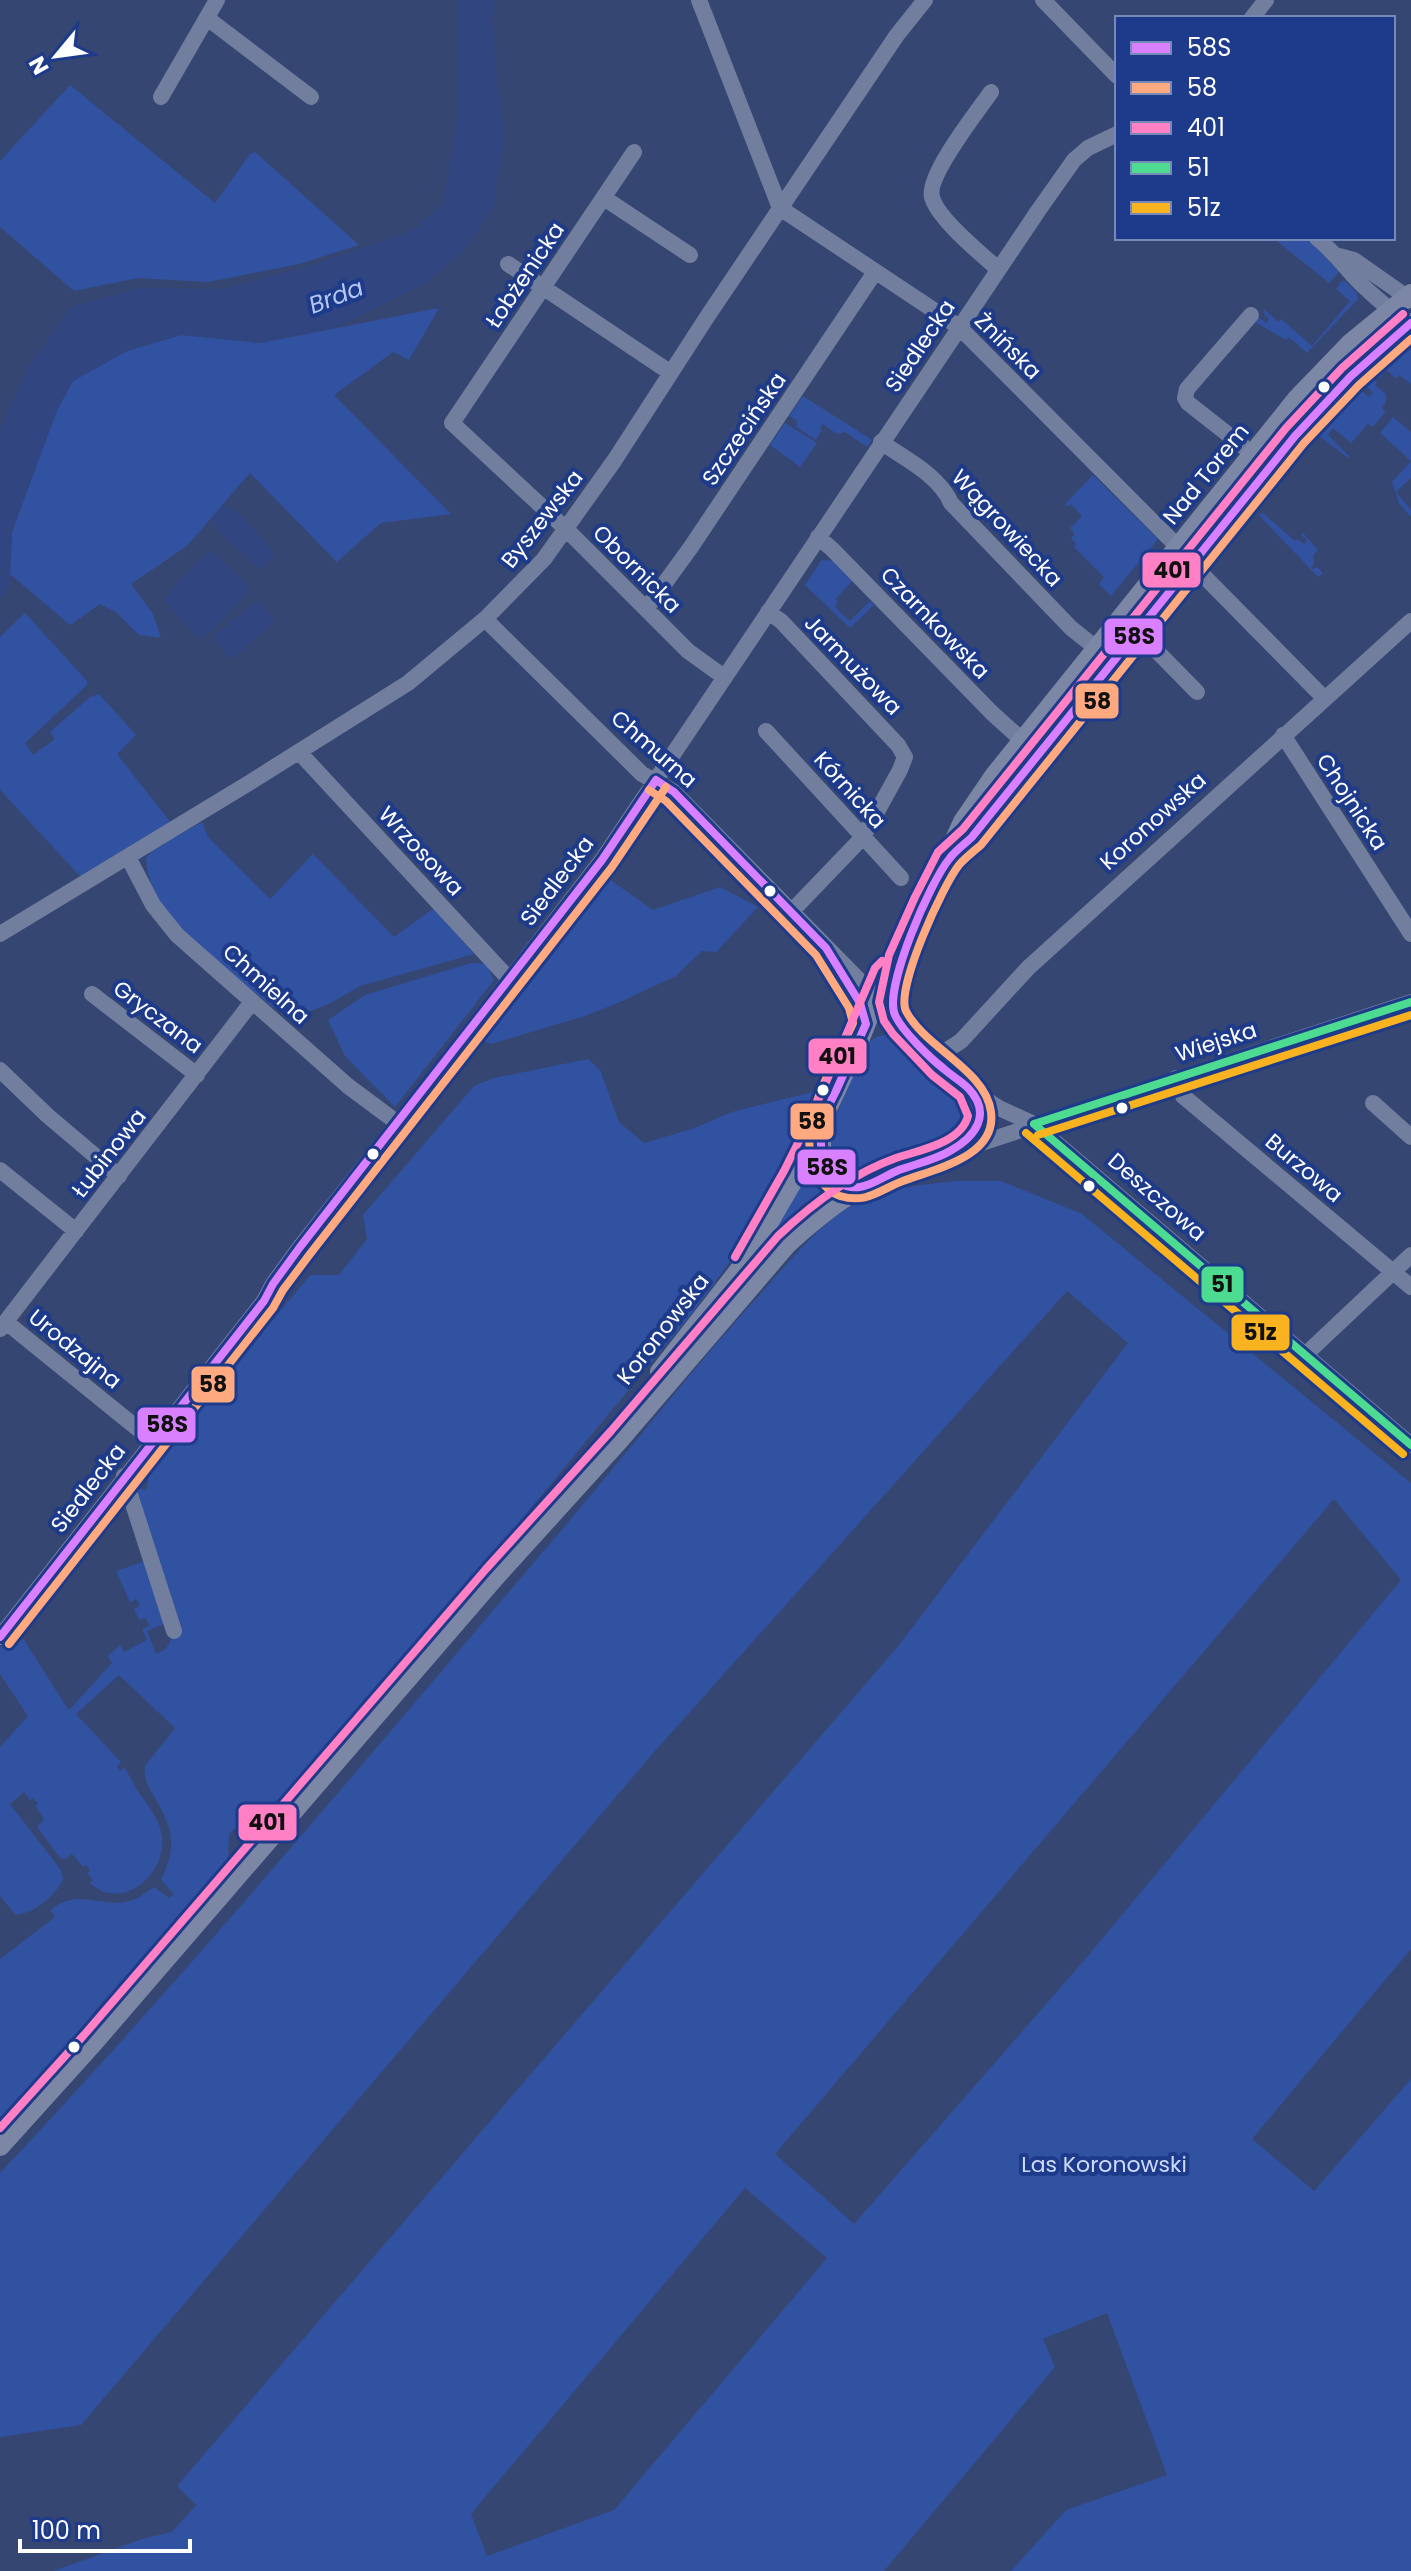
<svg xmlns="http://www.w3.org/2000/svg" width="1411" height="2571" viewBox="0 0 1411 2571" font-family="Poppins,sans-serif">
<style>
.green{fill:#3152a0;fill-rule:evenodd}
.water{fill:#314680}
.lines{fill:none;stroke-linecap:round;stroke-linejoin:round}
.minor{stroke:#727e9e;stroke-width:16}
.major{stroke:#7c87a5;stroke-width:20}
.bus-1-casing{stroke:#1d3b8a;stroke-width:14}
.bus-2-casing{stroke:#1d3b8a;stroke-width:14}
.bus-3-casing{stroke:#1d3b8a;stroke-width:14}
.bus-4-casing{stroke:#1d3b8a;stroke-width:14}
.bus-5-casing{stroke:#1d3b8a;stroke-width:14}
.bus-1{stroke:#d880ff;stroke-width:8}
.bus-2{stroke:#ffa980;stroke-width:8}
.bus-3{stroke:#ff80c5;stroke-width:8}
.bus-4{stroke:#4ddb92;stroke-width:8}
.bus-5{stroke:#f9b220;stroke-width:8}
.bus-dot{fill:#fff;stroke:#1d3b8a;stroke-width:3}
.labels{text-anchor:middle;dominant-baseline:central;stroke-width:8;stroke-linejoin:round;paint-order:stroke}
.street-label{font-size:22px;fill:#fff;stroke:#1d3b8a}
.park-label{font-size:22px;fill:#cddaf9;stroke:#1d3b8a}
.water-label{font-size:24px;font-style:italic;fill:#b4c7f3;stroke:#1d3b8a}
.line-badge{stroke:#1d3b8a;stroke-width:3}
.pale-badge-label{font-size:22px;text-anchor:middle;font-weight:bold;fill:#111}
</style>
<rect width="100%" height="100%" fill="#364672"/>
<path class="green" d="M70,85L215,203L250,154L255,152L359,245L299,264L208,282L138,278L74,291L0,227V161Z
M1273,238H1309L1339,272L1329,283Z
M1342,281H1345L1357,293L1358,299L1307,353L1289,337L1286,340L1255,322L1259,317L1266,323L1269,319L1263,313L1265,310L1278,322L1281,319L1312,346L1350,301L1336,289Z
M439,308L409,360L393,352L334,395L451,514L381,523L337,562L250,473L187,546L131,584L153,614L161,638L139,635L117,613L100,604L70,625L10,574L12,532L57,410L73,381L127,351L181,335L260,343Z
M1411,346V384L1399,375L1397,379L1386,370L1380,378L1373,371L1395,350Z
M1368,375L1377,382L1375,385L1386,394V402L1382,408L1386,411L1373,427L1368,424L1351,443L1333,428L1328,435L1349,456L1348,458L1319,436L1258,509L1254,507L1357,387L1369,397L1373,393L1362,381Z
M803,396L872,440L867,447L845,432L837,434L823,424L820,428L822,430L816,440L796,427L797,421L789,416Z
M1393,417L1411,432V478L1396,492L1411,510V517L1399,503L1392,482L1411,461L1380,433Z
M785,423L817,443L800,467L770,445Z
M1093,475L1158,539L1111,596L1099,584L1104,577L1074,547L1076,544L1071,538L1075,534L1070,528L1082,516L1071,504L1067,507L1065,504Z
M1253,509L1260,515L1263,513L1295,541L1297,539L1304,544L1307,540L1301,535L1303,533L1318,550L1313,555L1314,564L1311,567L1313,569L1317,567L1323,573L1318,577Z
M825,560L834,561L853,580L836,599L838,602L835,607L850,621L870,601L874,605L850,628L805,585L821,561Z
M25,613L87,681V685L25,743L33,755L55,739L50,732L90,697L99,694L136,735L117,754L171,823L81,877L0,790V637Z
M202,822L208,837L270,899L313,854L394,937L434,908L474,954L360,986L329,1004L313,1010L292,1013L273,1007L188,939L155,895L148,873L146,859L153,849Z
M602,874L653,910L720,887L758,907L716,952L702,951L676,976L620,1002L585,1016L491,1044L476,1039Z
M471,963L487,964L494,980L395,1107L345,1056L328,1020L365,995Z
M891,1034L899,1036L970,1098V1132L857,1182L829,1166C829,1158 827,1149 827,1141C828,1135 864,1048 868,1043C873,1037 883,1035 891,1034Z
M588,1059L600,1070L619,1122L644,1143L692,1129L732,1112L813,1092L800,1121L808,1126L761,1213L737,1252L694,1311L492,1555L256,1828L245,1823L236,1827L229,1834L228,1860L189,1909L98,2007L71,2047L0,2128V1959L55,1917L50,1910C77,1889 96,1906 125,1902C137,1900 145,1893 154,1887L169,1898L174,1894L161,1880C178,1843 172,1829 154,1796C148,1786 143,1778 145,1766L175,1728L119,1675L76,1714L121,1762L117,1767L121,1771L124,1767C129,1774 133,1783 136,1788C144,1801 160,1818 162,1836C167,1874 122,1913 90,1883L93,1880L87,1873L90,1870L86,1865L83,1867L72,1854L65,1859L60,1858L37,1827L44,1819L35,1806L38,1803L33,1798L30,1800L24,1792L10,1804L61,1870L63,1880C55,1895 32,1916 15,1914L0,1896V1747L28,1716L0,1674V1648C7,1639 13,1633 24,1640L68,1709H70L112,1663L108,1656L120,1645L124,1652L147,1640L142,1629L149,1626L146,1618L139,1620L134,1609L140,1606L137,1599L130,1602L116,1571L148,1560L164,1624L147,1631L156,1654L166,1649L173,1636L135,1488L146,1490L150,1472L170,1444L310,1275H339L367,1239L363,1215L474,1086L494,1078Z
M813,1155L844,1190L681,1355Z
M957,1181H1001L1082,1214L1411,1483V1949L1252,2139L1314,2191L1411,2079V2571H1011L1066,2510L1167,2475L1107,2313L1043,2339L1055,2367L884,2571H54L142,2539L172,2532L196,2505L177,2486L899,1645L1128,1343L1067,1291L655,1751L81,2425L0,2437V2173C196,1965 379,1744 564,1527C628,1452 688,1374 754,1301C782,1270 809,1235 843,1211C876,1188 918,1185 957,1181ZM1334,1499L1401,1580L1081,1964L854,2224L775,2154ZM745,2188L827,2258L614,2510L487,2556L471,2514Z"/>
<path class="water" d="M458,0H494L492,20L495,60L504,136L493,208L463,252L425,283L337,327L260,343L181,335L127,351L73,381L57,410L12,532L9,587L0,600V430L27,369L71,307L138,288L223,289L303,268L412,231L443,204L457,124Z
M225,505L241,515L275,554L263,568L259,569C245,553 223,541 213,522L214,516Z
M210,550L245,582L248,593L203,639L193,633L164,600L174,586Z
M255,602L263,606L275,622L234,657H228L214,636Z"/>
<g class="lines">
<path class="minor" d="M699,0L780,208L959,327L1178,547
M1043,0L1117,76
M207,18L311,97
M1252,18L1266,0
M991,92C978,111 926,176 932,197C937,218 981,254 998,269
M161,97L217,0
M634,152L452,423L566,529L688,651L724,677
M604,198L690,255
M1317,238C1330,249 1339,259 1349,271C1363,288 1381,302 1398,316
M1339,256L1354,260L1411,300
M508,264L671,373
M1251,315L1187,389L1185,398L1188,403L1253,454
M881,442C905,459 939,475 951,503L1071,628L1096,648
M818,537L832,549L992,713L1022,740
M1192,564L1324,698
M646,609L691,547L875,272
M768,612L781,621L898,745L905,757L900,770L863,837L791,912
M485,619L642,774L674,792L861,982L880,1005
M1137,631L1197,692
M766,731L901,878
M1283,735L1411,934
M299,752L510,980
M128,857L153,905L177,935L348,1086L399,1124
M0,934L249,783L408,683L485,619L544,559L614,461L707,317L897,35L925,0
M842,973L860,1003L866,1024
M92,994L197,1075
M929,1054L944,1052L961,1041L1028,968L1411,621
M0,1070L48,1116L119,1176
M1176,1078L1183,1096L1411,1287
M969,1089L999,1108L1034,1124L1411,1445
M1373,1103L1411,1137
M957,1151L1411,1002
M0,1170L76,1231
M6,1322L153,1441
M0,1329L252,1002
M1305,1355L1411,1255
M124,1476L174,1631
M0,1637L264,1301L273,1284L300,1247L420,1096L602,860L1038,211L1074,160L1088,148L1117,134"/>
<path class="major" d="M952,855L972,837C1046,745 1120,654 1194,561C1260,478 1326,389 1411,323
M822,1129C818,1159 825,1189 862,1187
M660,1372L745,1263L795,1177L858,1043L886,973L900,959L963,822L995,775L1297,399L1351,343L1411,294
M0,2146L93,2043L495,1577L620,1439L787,1244C808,1225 830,1206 855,1191C869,1183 884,1176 899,1170C923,1161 975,1150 979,1120C985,1081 901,1049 892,1007C890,995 899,973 900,959"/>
<defs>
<path id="bus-1" d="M656,780L674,792L826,948L860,1003L866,1024C856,1046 846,1069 836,1091C831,1101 824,1113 822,1124C817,1149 826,1191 860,1187C873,1185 886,1175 899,1170C915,1164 935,1160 950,1151C975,1137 993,1114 968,1088C961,1081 952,1076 944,1069C930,1058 902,1031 895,1015C883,989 931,880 950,858C956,850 965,844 972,837L1295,436L1351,376L1411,323
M0,1637L264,1301L273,1284L300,1247L602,860L656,780"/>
<path id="bus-2" d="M649,790L666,801L816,955L849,1008L853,1023C833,1067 791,1130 818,1177C823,1185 831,1193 840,1196C867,1204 879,1190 903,1181C934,1169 997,1157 991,1112C986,1070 925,1048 906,1011C895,989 943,885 959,865C965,858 974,851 981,845L1304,443L1359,385L1411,339
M9,1644L273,1308L283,1290L310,1254L612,867L666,787"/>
<path id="bus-3" d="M735,1257L784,1171L811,1117L875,968L882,961
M0,2128L84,2035L486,1569L611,1431L778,1236C812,1204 851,1174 896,1158C920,1150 961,1143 968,1116L960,1097L932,1075L893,1034L884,1021L879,1002L889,955L915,897L938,852L963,829L1286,428L1342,368L1403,314"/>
<path id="bus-4" d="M1034,1124L1411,1445
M1034,1124L1411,1002"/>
<path id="bus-5" d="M1026,1133L1403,1454
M1038,1135L1411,1015"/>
</defs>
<use href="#bus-1" class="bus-1-casing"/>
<use href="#bus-2" class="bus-2-casing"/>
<use href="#bus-3" class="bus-3-casing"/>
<use href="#bus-4" class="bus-4-casing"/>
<use href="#bus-5" class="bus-5-casing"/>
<use href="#bus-1" class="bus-1"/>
<use href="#bus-2" class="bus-2"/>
<use href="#bus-3" class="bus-3"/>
<use href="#bus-4" class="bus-4"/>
<use href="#bus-5" class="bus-5"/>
</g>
<g class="bus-dot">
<circle cx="1324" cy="387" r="7"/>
<circle cx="770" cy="891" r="7"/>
<circle cx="823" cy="1090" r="7"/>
<circle cx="1122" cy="1108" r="7"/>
<circle cx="373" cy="1154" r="7"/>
<circle cx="1089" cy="1186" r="7"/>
<circle cx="74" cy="2047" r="7"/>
</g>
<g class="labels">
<g class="street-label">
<text transform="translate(525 275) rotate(-56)">Łobżenicka</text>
<text transform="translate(920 346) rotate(-56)">Siedlecka</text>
<text transform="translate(1008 346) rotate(45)">Żnińska</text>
<text transform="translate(744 429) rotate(-56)">Szczecińska</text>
<text transform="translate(1206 474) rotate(-51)">Nad Torem</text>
<text transform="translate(542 519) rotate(-52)">Byszewska</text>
<text transform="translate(1007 528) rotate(47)">Wągrowiecka</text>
<text transform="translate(637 569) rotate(45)">Obornicka</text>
<text transform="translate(935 623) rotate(46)">Czarnkowska</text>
<text transform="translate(853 665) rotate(46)">Jarmużowa</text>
<text transform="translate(654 749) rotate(41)">Chmurna</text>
<text transform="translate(850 790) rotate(48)">Kórnicka</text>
<text transform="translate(1352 802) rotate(57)">Chojnicka</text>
<text transform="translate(1153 821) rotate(-42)">Koronowska</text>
<text transform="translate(421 851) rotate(47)">Wrzosowa</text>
<text transform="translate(557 881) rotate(-53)">Siedlecka</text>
<text transform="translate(266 984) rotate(42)">Chmielna</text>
<text transform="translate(158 1017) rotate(37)">Gryczana</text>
<text transform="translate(1216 1042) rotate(-18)">Wiejska</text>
<text transform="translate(109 1153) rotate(-52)">Łubinowa</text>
<text transform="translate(1304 1168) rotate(40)">Burzowa</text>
<text transform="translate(1157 1197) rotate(41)">Deszczowa</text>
<text transform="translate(663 1329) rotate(-52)">Koronowska</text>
<text transform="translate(75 1349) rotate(39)">Urodzajna</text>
<text transform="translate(88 1488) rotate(-52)">Siedlecka</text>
</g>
<g class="park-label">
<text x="1104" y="2164">Las Koronowski</text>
</g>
<g class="water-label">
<text transform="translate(336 296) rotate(-21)">Brda</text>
</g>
</g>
<g class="line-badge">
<rect x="1141" y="551" width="61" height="38" rx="8" fill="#ff80c5"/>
<rect x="1103" y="617" width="61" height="39" rx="8" fill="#d880ff"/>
<rect x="1074" y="682" width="46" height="38" rx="8" fill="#ffa980"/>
<rect x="807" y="1037" width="61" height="38" rx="8" fill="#ff80c5"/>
<rect x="789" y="1102" width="46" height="39" rx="8" fill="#ffa980"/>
<rect x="796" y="1148" width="61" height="38" rx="8" fill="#d880ff"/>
<rect x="1200" y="1265" width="45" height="39" rx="8" fill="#4ddb92"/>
<rect x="1230" y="1313" width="61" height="39" rx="8" fill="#f9b220"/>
<rect x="190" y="1365" width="46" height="39" rx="8" fill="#ffa980"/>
<rect x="136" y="1406" width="61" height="38" rx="8" fill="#d880ff"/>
<rect x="237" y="1803" width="61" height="39" rx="8" fill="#ff80c5"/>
</g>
<g class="pale-badge-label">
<text x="1172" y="578">401</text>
<text x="1134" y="644">58S</text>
<text x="1097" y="709">58</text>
<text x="837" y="1064">401</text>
<text x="812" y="1129">58</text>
<text x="827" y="1175">58S</text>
<text x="1222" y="1292">51</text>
<text x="1260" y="1340">51z</text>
<text x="213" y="1392">58</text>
<text x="167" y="1432">58S</text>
<text x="267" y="1830">401</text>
</g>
<rect x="1115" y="16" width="280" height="224" fill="#1d3b8a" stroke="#7789b9" stroke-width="2"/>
<rect x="1131" y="42" width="40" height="12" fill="#d880ff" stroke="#7789b9" stroke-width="2"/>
<text x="1187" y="56" font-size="24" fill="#ffffff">58S</text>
<rect x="1131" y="82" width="40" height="12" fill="#ffa980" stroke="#7789b9" stroke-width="2"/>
<text x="1187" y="96" font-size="24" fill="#ffffff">58</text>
<rect x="1131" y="122" width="40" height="12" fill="#ff80c5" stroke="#7789b9" stroke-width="2"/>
<text x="1187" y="136" font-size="24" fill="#ffffff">401</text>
<rect x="1131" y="162" width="40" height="12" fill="#4ddb92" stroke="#7789b9" stroke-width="2"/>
<text x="1187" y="176" font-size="24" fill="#ffffff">51</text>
<rect x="1131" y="202" width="40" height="12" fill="#f9b220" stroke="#7789b9" stroke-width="2"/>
<text x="1187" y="216" font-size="24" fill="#ffffff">51z</text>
<g transform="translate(56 56) rotate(241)" stroke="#1d3b8a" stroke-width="6" paint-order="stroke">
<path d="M0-6L14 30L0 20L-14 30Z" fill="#ffffff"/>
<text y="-12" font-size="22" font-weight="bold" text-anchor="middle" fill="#ffffff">N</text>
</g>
<path d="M20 2539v12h170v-12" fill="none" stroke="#ffffff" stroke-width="4"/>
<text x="32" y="2539" font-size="24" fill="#ffffff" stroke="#1d3b8a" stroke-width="6" paint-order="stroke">100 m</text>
</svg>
